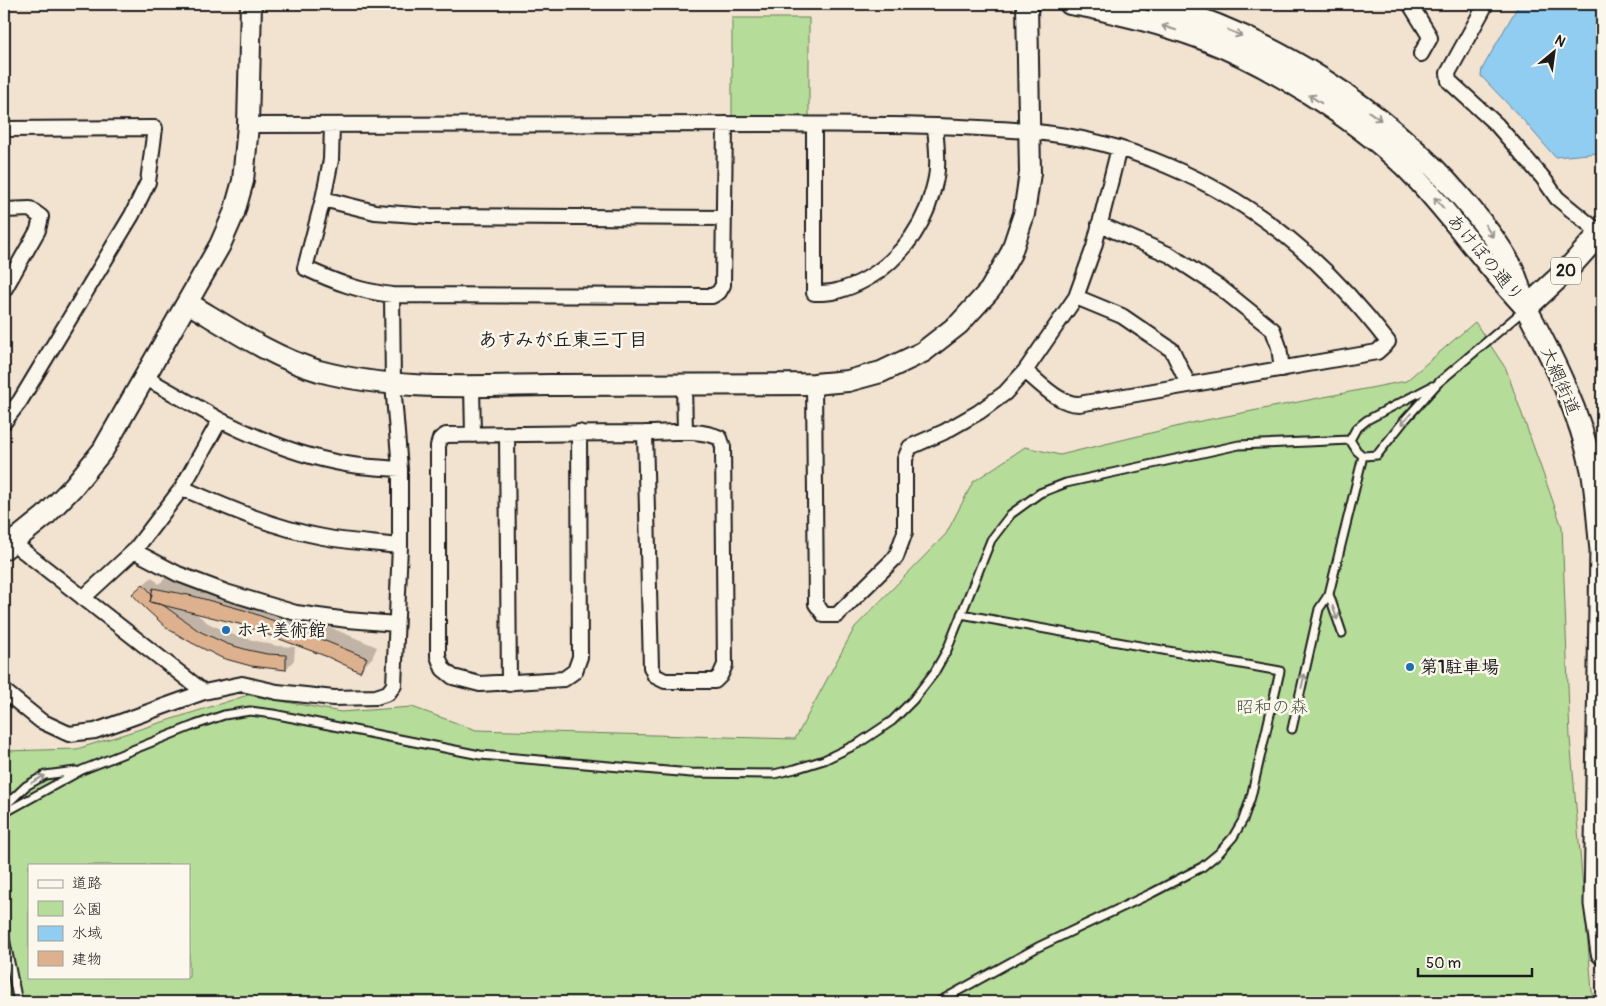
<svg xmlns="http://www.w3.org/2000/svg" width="1606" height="1006" viewBox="0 0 1606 1006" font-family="Pangolin,'Klee One',sans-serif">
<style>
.green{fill:#b5dd99;stroke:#687c5a;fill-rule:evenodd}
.water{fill:#90cdf1;stroke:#62869c}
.shadow{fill:#0003}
.building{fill:#ddb18e;stroke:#1c1c1c}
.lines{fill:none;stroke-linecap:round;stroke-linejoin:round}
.lane-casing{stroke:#1c1c1c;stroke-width:11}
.street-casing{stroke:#1c1c1c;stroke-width:18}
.secondary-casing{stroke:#1c1c1c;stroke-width:24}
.primary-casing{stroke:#1c1c1c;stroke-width:25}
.lane{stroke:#fbf7ec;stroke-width:7}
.street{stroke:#fbf7ec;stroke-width:14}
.secondary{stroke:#fbf7ec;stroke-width:20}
.primary{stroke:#fbf7ec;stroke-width:21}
.oneway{stroke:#97948e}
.poi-dot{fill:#1f6fb2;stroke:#fbf7ec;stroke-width:2}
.labels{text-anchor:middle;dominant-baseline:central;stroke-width:5;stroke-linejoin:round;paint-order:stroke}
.shield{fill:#fbf7ec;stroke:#5f5e5a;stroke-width:1}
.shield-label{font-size:16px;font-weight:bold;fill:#1c1c1c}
.street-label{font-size:18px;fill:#1c1c1c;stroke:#fbf7ec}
.poi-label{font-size:18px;font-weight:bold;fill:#1c1c1c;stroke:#fbf7ec;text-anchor:start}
.park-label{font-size:18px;fill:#4a5642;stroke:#fbf7ec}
.neighbourhood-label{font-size:19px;font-weight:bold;fill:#1c1c1c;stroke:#fbf7ec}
</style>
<rect width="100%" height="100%" fill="#f2e2d0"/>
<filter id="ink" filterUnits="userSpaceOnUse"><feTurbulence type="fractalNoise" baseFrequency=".02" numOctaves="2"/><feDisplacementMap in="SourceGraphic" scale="10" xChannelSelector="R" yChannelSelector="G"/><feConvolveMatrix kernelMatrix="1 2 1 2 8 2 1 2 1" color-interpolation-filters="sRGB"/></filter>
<g filter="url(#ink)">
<path class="green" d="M732,18H809V121H732Z
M1475,322L1506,369L1562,527L1570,738L1593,1002H4V751L77,749L248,695L341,712L412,707L476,730L795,739L855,627L946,534L973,482L1025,447L1060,455L1196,422L1406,381ZM29,865H189V977H29Z"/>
<path class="water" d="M1519,4H1602V151L1599,153L1555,157L1524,121L1481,76L1482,69Z"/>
<path class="shadow" d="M152,577L159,584L166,577L205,585L303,616L377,647L372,658L360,670L329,656L239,623L193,611L208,623L236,636L277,646L295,647L294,660L286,669L192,642L143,585Z"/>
<path class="building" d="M143,584L152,594L150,602L163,605L199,631L227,644L248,650L267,654L286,655V670L251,666L222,658L192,643L168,629L146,609L132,594Z
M153,588L193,596L244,610L291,627L367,658L360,672L328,657L239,624L150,602Z"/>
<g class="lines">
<defs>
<path id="lane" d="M1350,440L1357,451L1363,456L1377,455L1404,421L1438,383L1524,310
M1350,440L1356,429L1367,420L1432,386
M1329,594L1342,633
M1292,729L1319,609L1329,594L1363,456
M4,807L26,786L45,775L76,771
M4,813L82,770L195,725L224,715L250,711L273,714L480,755L691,773L774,774L795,769L824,760L859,743L892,721L913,700L934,673L947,650L991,540L1011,514L1040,493L1066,483L1239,445L1350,440
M4,933L18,1002
M938,1002L1038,947L1152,893L1202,867L1219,853L1233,837L1243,820L1251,797L1280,671L961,614"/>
<path id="street" d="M1410,4L1429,35L1430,38L1421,54
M1486,4L1448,73L1449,81L1497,125L1543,178L1557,198L1601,234
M248,125C422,125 596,123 771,124C834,125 897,124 960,127C982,128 1004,129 1026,131C1074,135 1124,147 1168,166C1260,205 1327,263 1388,342L1377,352L1079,404C1058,404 1040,383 1025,371
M332,125L331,160L323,199L305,268C335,282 359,291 392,295L712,296L719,292L723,285L725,124
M814,125V293C822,293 830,293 837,291C878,280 911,248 927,209C931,197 937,181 937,168C938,154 936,140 935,126
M4,129L155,128L148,182L132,215L20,401L4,422
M323,199L375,212L429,216L724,218
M4,210L30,209L41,217L38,230L4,290
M1099,224L1170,255L1222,289L1273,330L1279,347L1282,369
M1076,297L1122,316L1172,350L1188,384
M146,378L220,420
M684,384L685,432
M814,384L816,604L824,615H837L896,557L905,532V459L910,447L944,432L979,412L1005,393L1025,371L1076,297L1094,247L1119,148
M472,386L473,435
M579,432L580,657L575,671L564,679L480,684L453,677L443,669L438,656V446L440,439L446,435C512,434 578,433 645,433C669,433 698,428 720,438L723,447L725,665L720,676L715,681H665L655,676L651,667L645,433
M507,434L509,684
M182,488C228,508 274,528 323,537C348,542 374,543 400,546
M13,543L204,692
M134,551L178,574L226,592L296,613L348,620L396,624
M83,598L134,551L182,488L220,420C260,440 302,457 346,464C364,467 382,468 400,469
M4,691L41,721L69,734L95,731L204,692L242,684L277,692L334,698L376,697L388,693L394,685L400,546V469L393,384L392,295"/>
<path id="secondary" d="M1070,4C1087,6 1103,10 1118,14C1148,21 1177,29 1205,40C1270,65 1352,117 1403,165C1448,209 1482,262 1526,308
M1157,4C1274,38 1383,107 1462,198C1480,219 1498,241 1511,265C1517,276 1520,290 1524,301
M188,303C230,328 272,357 319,371C393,391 472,386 549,385C637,384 725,384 814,384L848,381L881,372L923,352L959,324L990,290L1011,253L1024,214L1030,173L1027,4
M4,549L45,516L73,487L103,450L220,245L234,213L243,181L248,125L251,4"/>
<path id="primary" d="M1602,231L1569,268L1526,308C1553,359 1580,412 1592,470C1597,496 1598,524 1601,550L1595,904L1602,953"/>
</defs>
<use href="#lane" class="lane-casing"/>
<use href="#street" class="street-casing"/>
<use href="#secondary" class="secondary-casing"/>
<use href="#primary" class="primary-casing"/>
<use href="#lane" class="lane"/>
<use href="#street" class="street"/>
<use href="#secondary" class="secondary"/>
<use href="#primary" class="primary"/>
</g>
<defs><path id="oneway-shaft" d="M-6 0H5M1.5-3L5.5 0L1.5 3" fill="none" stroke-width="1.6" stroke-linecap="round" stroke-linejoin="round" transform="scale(1.25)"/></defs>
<g class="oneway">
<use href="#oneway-shaft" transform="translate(1169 28) rotate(-162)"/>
<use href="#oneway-shaft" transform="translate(1235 33) rotate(24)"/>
<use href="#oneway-shaft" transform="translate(1315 99) rotate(-147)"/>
<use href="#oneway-shaft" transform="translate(1375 116) rotate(36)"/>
<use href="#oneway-shaft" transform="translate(1439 203) rotate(-131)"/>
<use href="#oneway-shaft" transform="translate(1489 231) rotate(57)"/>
<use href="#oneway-shaft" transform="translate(1406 419) rotate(131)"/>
<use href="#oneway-shaft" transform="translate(1335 613) rotate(71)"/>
<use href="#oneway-shaft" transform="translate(1303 681) rotate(-77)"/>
<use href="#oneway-shaft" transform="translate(38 779) rotate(-30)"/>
</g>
</g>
<g class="poi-dot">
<circle cx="226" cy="630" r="5"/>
<circle cx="1410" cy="667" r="5"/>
</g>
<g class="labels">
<rect class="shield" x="1551" y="257.5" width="30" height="27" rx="4"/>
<g class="shield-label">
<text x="1566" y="271">20</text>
</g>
<g class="street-label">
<text transform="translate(1485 258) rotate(50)">あけぼの通り</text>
<text transform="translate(1560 381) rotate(67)">大網街道</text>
</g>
<g class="poi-label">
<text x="236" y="630">ホキ美術館</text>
<text x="1420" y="667">第1駐車場</text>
</g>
<g class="park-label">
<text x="1272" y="707">昭和の森</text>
</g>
<g class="neighbourhood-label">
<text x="563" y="340">あすみが丘東三丁目</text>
</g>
</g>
<rect width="1606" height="1006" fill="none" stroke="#fbf7ec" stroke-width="20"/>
<rect x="10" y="10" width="1586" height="986" fill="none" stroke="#1c1c1c" stroke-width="2" filter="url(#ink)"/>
<rect x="28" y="864" width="162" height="115" fill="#fbf7ec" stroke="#a29f99"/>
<rect x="38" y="880" width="25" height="8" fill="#fbf7ec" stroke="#a29f99"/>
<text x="72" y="888" font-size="15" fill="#1c1c1c">道路</text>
<rect x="38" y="901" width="25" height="15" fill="#b5dd99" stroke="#a29f99"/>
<text x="72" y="914" font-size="15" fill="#1c1c1c">公園</text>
<rect x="38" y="926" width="25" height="15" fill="#90cdf1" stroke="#a29f99"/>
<text x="72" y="938" font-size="15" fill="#1c1c1c">水域</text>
<rect x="38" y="951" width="25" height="15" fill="#ddb18e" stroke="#a29f99"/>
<text x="72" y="964" font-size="15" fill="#1c1c1c">建物</text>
<g transform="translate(1554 52) rotate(29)" stroke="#fbf7ec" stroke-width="4" paint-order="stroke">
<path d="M0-4L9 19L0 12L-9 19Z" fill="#1c1c1c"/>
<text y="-8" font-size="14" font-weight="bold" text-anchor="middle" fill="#1c1c1c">N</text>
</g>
<path d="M1418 968v8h114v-8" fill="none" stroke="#1c1c1c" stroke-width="2.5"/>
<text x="1426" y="968" font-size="15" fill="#1c1c1c" stroke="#fbf7ec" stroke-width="4" paint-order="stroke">50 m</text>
</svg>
